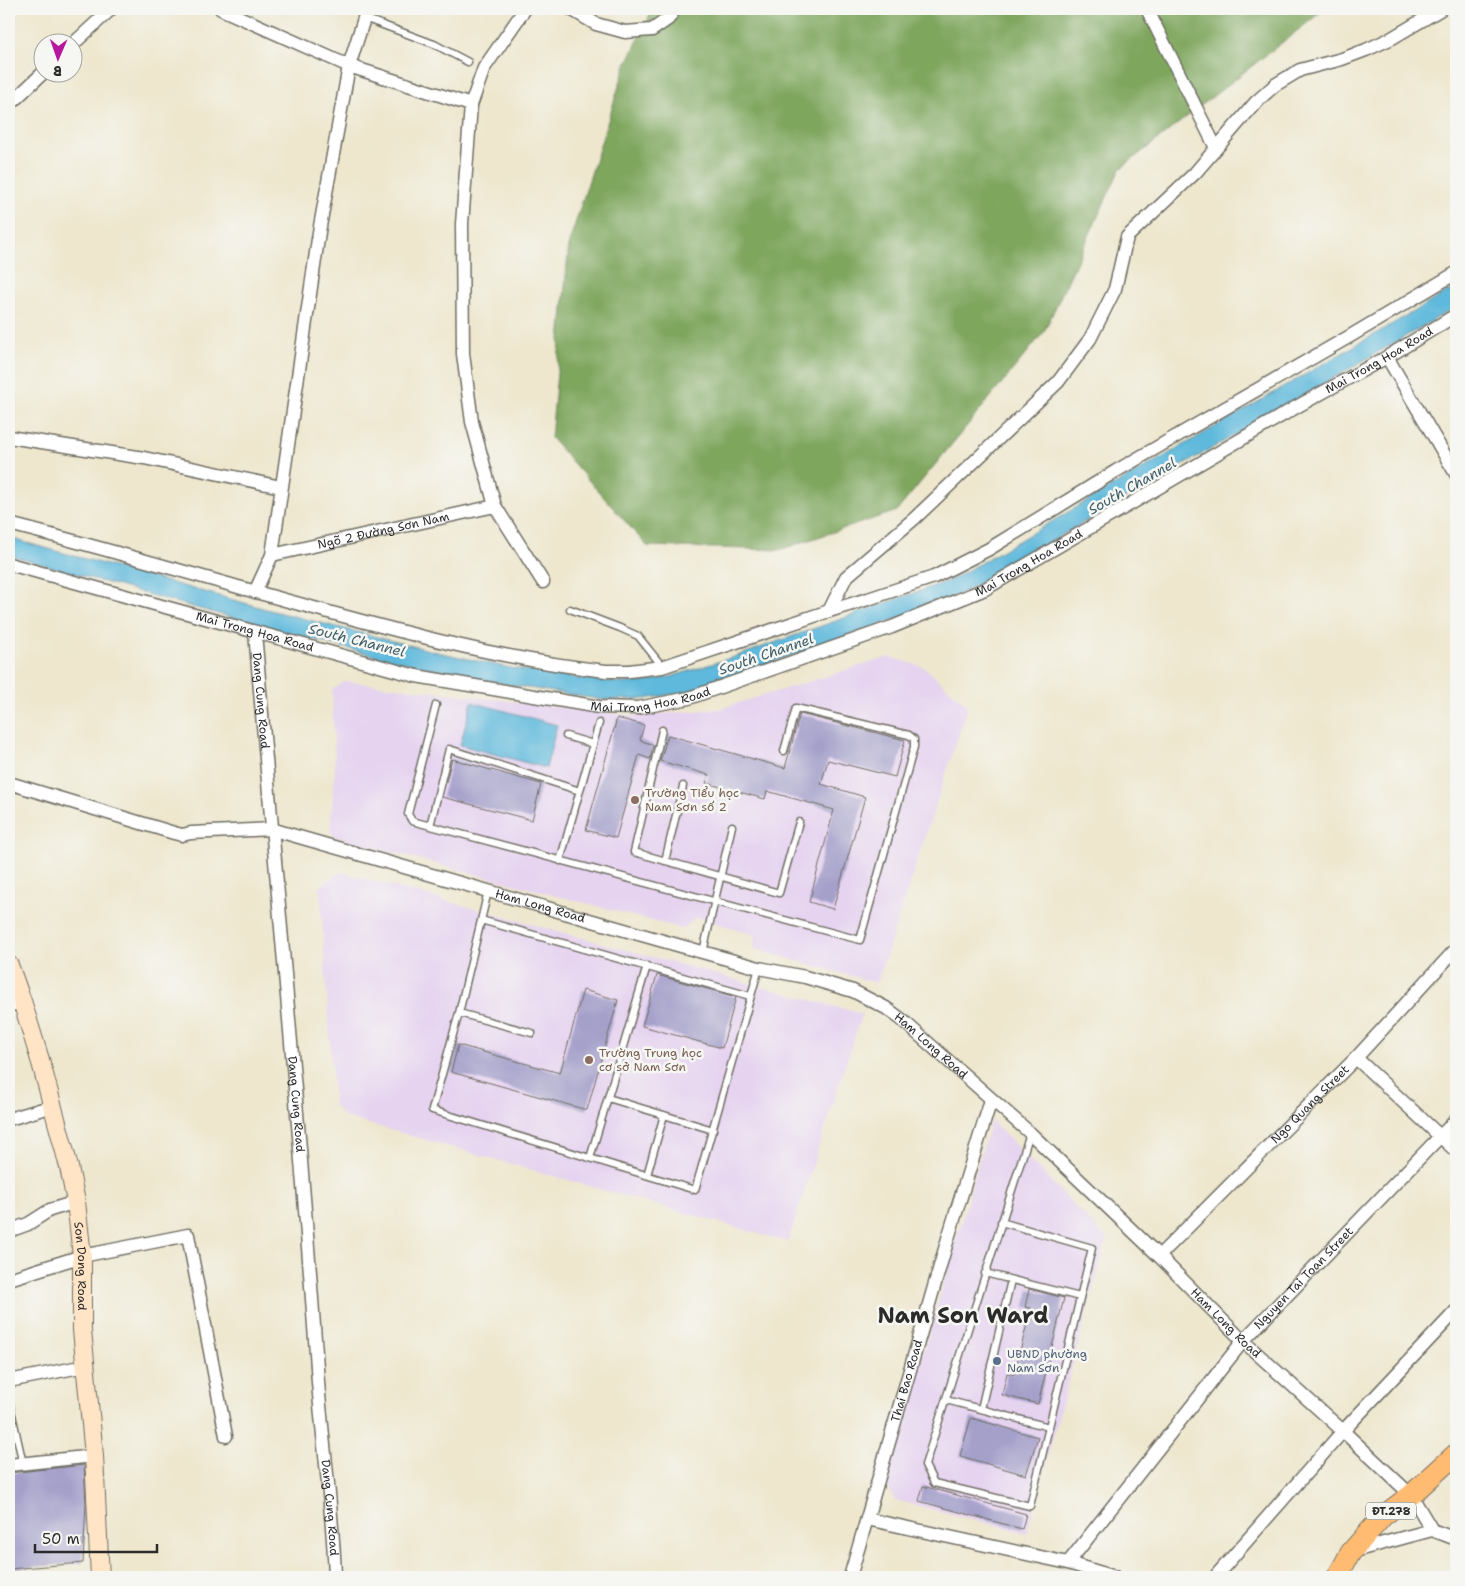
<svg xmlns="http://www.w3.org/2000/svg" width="1465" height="1586" viewBox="0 0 1465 1586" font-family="'Shantell Sans',sans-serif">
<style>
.built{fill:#e6d3f0}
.forest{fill:#7ea65d;stroke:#546844}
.water{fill:#5eb9dc;stroke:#447284}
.building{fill:#a5a0ca}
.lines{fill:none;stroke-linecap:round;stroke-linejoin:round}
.lane-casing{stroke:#6f6d64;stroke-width:9}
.street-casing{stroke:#6f6d64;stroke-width:15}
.secondary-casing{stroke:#6f6d64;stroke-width:20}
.primary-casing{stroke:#6f6d64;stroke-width:22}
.lane{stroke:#fff;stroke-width:6}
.street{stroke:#fff;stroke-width:12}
.secondary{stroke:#ffe4c6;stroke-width:18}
.primary{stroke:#ffbb71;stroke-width:20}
.education-dot{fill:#8d6e63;stroke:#f6f6f2;stroke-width:2}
.service-dot{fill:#5c6f8a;stroke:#f6f6f2;stroke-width:2}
.labels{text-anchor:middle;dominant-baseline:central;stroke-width:5;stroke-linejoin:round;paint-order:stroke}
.shield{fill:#f6f6f2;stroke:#686867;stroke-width:1}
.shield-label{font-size:11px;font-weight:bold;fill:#2b2b2b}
.street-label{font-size:12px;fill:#2b2b2b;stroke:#f6f6f2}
.education-label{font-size:12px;fill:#785e54;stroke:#f6f6f2;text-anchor:start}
.service-label{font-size:12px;fill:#4e5e75;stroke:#f6f6f2;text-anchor:start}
.water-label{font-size:14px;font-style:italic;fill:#3d5d69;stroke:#f6f6f2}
.town-label{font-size:22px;font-weight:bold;fill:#2b2b2b;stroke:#f6f6f2}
</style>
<rect width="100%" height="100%" fill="#f6f6f2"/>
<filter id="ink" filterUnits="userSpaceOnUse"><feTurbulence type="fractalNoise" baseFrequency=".02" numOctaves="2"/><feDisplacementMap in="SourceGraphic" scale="10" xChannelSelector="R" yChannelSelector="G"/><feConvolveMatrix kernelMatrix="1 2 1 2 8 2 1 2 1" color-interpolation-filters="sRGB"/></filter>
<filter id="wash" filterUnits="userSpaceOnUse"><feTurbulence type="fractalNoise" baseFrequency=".0096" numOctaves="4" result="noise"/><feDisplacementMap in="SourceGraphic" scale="20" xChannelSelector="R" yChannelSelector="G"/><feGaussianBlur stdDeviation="1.12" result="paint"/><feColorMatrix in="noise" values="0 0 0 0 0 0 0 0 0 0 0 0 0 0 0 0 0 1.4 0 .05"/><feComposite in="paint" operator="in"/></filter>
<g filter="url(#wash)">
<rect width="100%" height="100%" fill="#eee7ce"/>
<path class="built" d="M889,657L924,667L968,706L877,983L754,949L755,935L696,917L683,929L335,837L330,830L335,770L332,690L345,681L632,716L719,709Z
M340,872L862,1014L788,1242L344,1117L334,1106L320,887Z
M991,1120L1107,1239L1027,1533L895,1500L885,1483Z"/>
<path class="forest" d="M653,9H1322L1320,13L1120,169L1044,332L897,511L779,550L647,546L551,438L569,243L625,67Z"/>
<path class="water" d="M1456,287V307L960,594L905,616L685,692L645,699L604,700L504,684L383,658L189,606L9,555V538L277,612L437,652L510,668L576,678L623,683L644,682L670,677L737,656L951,580Z
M472,702L557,725L546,768L460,745Z"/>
<g id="blocks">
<path class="building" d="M800,714L905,740L895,777L828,760L821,784L865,797L833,909L809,902L834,810L767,791L765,799L706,783L709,775L660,761L668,735L785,768Z
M617,718L644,725L640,740L653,745L650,759L639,755L616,838L586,830Z
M452,759L541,784L532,820L442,797Z
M657,975L736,997L722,1048L642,1026Z
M583,990L618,1000L587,1110L451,1072L458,1045L560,1073Z
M1029,1289L1064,1298L1038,1404L1002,1395L1007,1373L1014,1375L1031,1308L1025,1307Z
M971,1418L1038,1437L1026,1475L960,1456Z
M84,1465L86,1503L83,1563L9,1569V1473Z
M923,1486L1026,1514L1022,1529L919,1501Z"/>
</g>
</g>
<g filter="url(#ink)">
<use href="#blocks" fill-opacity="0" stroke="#6f6d64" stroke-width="1"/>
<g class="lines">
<defs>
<path id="lane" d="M364,18L434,44L468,62
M570,609L620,628L638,636L662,666
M436,705L408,814L412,821L860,940L914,747V739L909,735L796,708L784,751
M662,730L634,852L779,893L799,822
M566,736L593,744
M430,826L449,749L580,791
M560,861L599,723
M665,861L683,786
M488,891L459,1013L532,1033
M481,920L750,996
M703,952L732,826
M459,1013L432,1110L695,1190L759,968
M608,1098L713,1130
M590,1158L647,966
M647,1175L664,1115
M1001,1222L1092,1248L1030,1506L934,1483L925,1465C960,1354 995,1244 1030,1133
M985,1273L1080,1297
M946,1400L1049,1427
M9,1401L23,1464
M981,1409L1011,1280"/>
<g id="street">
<path d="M221,9L349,66L471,105"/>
<path d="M525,9L484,68L471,105L462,224L463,354L472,422L495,506L543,582"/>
<path d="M571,9L596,24L625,32L652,30L668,19L675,9"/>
<path d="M1147,9L1216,148"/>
<path d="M72,45L111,9"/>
<path d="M9,105L44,72"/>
<path d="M1387,357L1456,474"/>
<path d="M9,437L144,458L281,487"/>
<path d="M9,524C92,545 174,569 256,592C372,624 487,658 606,671H629L662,667L829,611L868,599L934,577L989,549L1116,471L1352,335L1456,273"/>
<path id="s1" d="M272,555L495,506"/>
<path id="s2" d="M9,564L416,676L599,707L638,708L689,698L892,627L985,589L1298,406L1387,357L1456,315"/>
<path d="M255,592L272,555L319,232L349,66L367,9"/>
<path d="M829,611L846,577L915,518L1058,382L1090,339L1115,289L1127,237L1195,173L1256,102L1275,85L1300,70L1342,59L1366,50L1392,38L1441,9"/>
<path id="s3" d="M255,632C276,882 301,1132 318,1382C323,1447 333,1512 335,1577"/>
<path id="s4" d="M9,783L174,833L182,835L191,833L271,829L656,939L759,968L805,977L853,991L886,1008L901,1019L1030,1133L1159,1256L1243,1341L1343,1431L1411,1495L1432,1530L1456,1539"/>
<path d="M9,1006L22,1001"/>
<path d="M1356,1058L1456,1151"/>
<path d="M9,1119L53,1106"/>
<path d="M9,1231L28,1224L50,1210L76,1202"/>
<path id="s5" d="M1159,1256L1356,1058L1456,949"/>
<path d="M9,1279L82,1256L188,1235L226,1436"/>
<path d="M9,1381L85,1366"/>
<path d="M9,1465L94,1456"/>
<path d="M867,1519L1068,1563L1115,1577"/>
<path d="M1354,1551L1432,1530"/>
<path id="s6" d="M1068,1563L1243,1341L1456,1120"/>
<path id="s7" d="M850,1577L949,1235L991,1100"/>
<path d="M1215,1577L1343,1431L1456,1311"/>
</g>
<g id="secondary">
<path id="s8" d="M9,965L22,1001L41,1063L69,1167L76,1202L82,1256V1330L94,1456L100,1577"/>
</g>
<path id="primary" d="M1337,1577L1351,1552L1383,1516L1411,1495L1456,1454"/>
</defs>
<use href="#lane" class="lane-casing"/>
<use href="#street" class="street-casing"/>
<use href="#secondary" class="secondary-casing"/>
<use href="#primary" class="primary-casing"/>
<use href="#lane" class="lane"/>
<use href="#street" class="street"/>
<use href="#secondary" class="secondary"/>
<use href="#primary" class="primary"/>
</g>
</g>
<g class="education-dot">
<circle cx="635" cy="800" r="5"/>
<circle cx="589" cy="1060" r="5"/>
</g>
<circle class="service-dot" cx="997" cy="1361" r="5"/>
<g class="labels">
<rect class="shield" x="1366" y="1502.5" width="50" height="17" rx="4"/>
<g class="shield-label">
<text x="1391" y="1511">ĐT.278</text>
</g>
<g class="street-label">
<text stroke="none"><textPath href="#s2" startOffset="1470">Mai Trong Hoa Road</textPath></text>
<text stroke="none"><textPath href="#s1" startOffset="114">Ngõ 2 Đường Sơn Nam</textPath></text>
<text stroke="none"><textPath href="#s2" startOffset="1065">Mai Trong Hoa Road</textPath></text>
<text stroke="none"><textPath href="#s2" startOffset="255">Mai Trong Hoa Road</textPath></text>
<text stroke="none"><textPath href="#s2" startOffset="660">Mai Trong Hoa Road</textPath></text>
<text stroke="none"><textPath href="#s3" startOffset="69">Dang Cung Road</textPath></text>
<text stroke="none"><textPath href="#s4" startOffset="550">Ham Long Road</textPath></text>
<text stroke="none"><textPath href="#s4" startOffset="970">Ham Long Road</textPath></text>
<text stroke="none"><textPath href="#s3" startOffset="474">Dang Cung Road</textPath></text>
<text stroke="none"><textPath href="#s5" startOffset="214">Ngo Quang Street</textPath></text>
<text stroke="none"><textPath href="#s8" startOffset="311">Son Dong Road</textPath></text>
<text stroke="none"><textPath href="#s6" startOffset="370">Nguyen Tai Toan Street</textPath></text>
<text stroke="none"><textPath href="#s4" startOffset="1375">Ham Long Road</textPath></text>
<text stroke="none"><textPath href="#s7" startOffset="204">Thai Bao Road</textPath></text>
<text stroke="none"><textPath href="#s3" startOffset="879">Dang Cung Road</textPath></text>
</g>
<g class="education-label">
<text x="645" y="793">Trường Tiểu học<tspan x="645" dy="14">Nam Sơn số 2</tspan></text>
<text x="599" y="1053">Trường Trung học<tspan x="599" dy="14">cơ sở Nam Sơn</tspan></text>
</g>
<g class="service-label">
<text x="1007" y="1354">UBND phường<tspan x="1007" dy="14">Nam Sơn</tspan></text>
</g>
<g class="water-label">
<text transform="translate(1132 486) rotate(-30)">South Channel</text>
<text transform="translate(357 640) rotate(14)">South Channel</text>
<text transform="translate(766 654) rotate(-19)">South Channel</text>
</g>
<g class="town-label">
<text x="963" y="1315">Nam Son Ward</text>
</g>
</g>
<rect width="1465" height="1586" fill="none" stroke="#f6f6f2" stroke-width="30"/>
<g transform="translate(58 58) rotate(182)"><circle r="24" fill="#f6f6f2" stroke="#a5a5a2"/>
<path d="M0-4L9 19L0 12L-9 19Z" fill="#b5179e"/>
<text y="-8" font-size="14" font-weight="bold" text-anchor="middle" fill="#2b2b2b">B</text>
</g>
<path d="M35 1544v8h122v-8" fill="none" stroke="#2b2b2b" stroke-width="2.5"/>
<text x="42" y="1544" font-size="15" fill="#2b2b2b" stroke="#f6f6f2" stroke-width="4" paint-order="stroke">50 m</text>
</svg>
